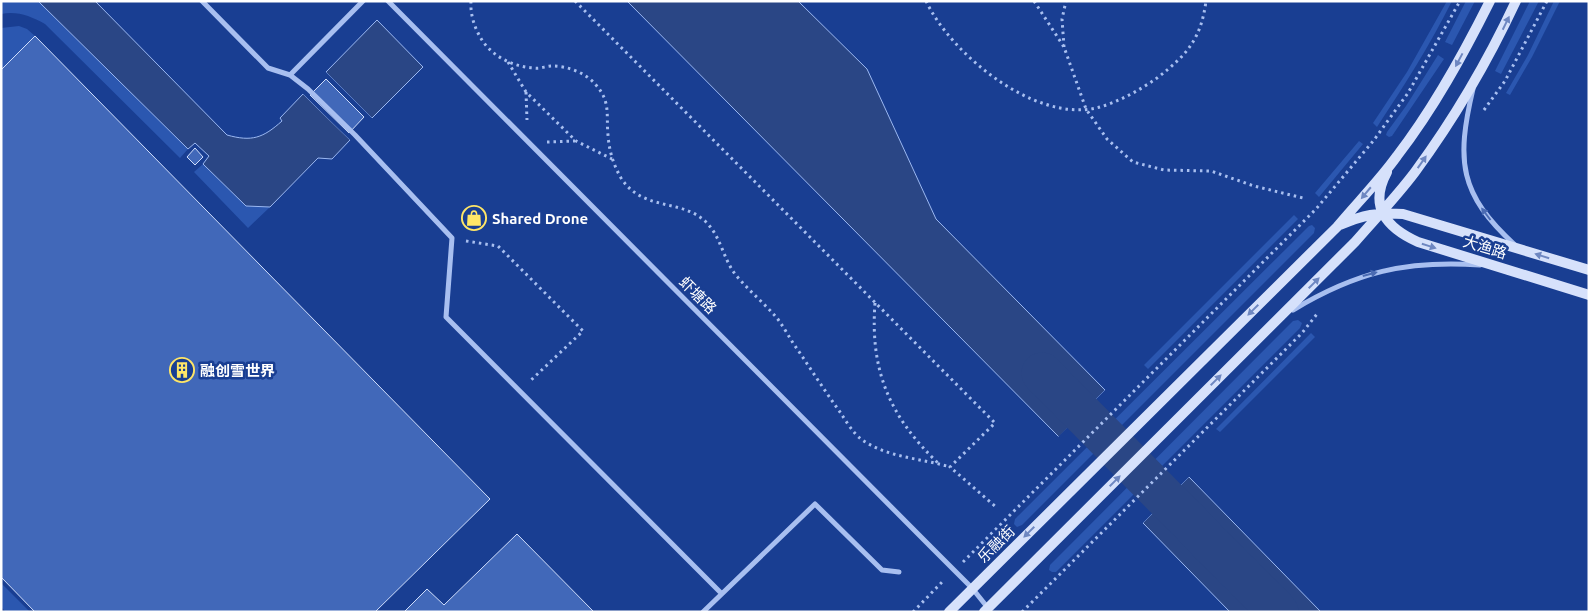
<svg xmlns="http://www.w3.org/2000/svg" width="1590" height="613" viewBox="0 0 1590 613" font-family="Ubuntu,'Noto Sans SC',sans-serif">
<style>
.green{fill:#2b57b0}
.water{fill:#2a4685;stroke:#9bb8f2}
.pier{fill:#193e92}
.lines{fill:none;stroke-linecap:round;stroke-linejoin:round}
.river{stroke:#2a4685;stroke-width:41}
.building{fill:#4168b9;stroke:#cfddfb}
.path{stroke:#a8bff0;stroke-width:3;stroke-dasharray:2.5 4;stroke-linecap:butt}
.street{stroke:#a8bff0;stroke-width:5}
.secondary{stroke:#d6e1fb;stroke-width:10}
.oneway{fill:#6e87c1}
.oneway2{fill:#4b6bb3}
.labels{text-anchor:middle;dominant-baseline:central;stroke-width:5;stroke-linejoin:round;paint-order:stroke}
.poi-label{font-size:15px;font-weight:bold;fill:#fff;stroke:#193e92;text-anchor:start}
.street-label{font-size:15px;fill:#fff;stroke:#193e92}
</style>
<rect width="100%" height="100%" fill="#193e92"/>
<path class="green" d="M1,1H38L188,149L180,158L45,24C30,16 18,11 1,14Z
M1447,1H1452C1430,45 1404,86 1377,127L1373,123L1407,72Z
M1466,1H1475L1452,45L1445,42Z
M1530,1H1539L1501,74L1495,71Z
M1554,1H1560L1532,57L1510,95L1506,93L1528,55Z
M19,26L27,29L35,36L1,70V28Z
M1438,55L1444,59L1392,136L1389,137L1386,135L1387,132L1406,106Z
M1359,141L1363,144L1319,197L1315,193Z
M203,164L246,205L270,207L248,228L194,172Z
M1294,215L1298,219L1148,369L1144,365Z
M1312,225L1315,228L1314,233L1022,525L1017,527L1014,524L1015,519L1309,226Z
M1298,320L1302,323L1300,328L1056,572H1052L1049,570L1050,565L1293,321Z
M1311,333L1315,337L1220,432L1216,429Z
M2,584L30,612H6L1,607Z"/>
<path class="water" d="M38,1H95L227,135C252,142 263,138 282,121L280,118L303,94L350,140L332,159L318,158L270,207L246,206L203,164L209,156L195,143L188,149Z
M627,1H798L867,69L936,219L1105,390L1059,437Z
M377,20L423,67L372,118L326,72Z
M1189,477L1321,612H1230L1143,523Z"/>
<path class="pier" d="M326,72L372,118L370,120L324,74Z
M305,92L351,138L350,140L303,94Z
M1107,388V392L1061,438H1057Z
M1189,475L1190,476L1141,525V521Z"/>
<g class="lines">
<path class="river" d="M1042,373L1278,612"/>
</g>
<path class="building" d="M35,36L490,499L375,612H35L1,577V70Z
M326,79L364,117L349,133L310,95Z
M195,148L203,157L195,165L187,157Z
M517,534L594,612H404L427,589L444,605Z"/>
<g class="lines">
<path class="path" d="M471,1C470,15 475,29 482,40C493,57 514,67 534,68C540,69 546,66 552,66C568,66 586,73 596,85C611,102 606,115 608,135C609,150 613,164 621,178C643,212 681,198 706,222C721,237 723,258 735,274C748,290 764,303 777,318C783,326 788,335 793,343C809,366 824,390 840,412C846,421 853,433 861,439C887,458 921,458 950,467
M575,1L995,423L950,467L996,507
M926,1C951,54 1034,122 1096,108C1117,103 1140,90 1157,78C1187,55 1201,39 1206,1
M1034,1L1064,47L1086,109L1107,139L1133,162L1164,170L1211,171L1254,186L1303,198
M1064,47L1062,19L1066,1
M508,62L526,92L576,141L612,159
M526,92L527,120
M1484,110L1505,81L1547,1
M547,142L575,141
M466,241L498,246L583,331L529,382
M875,303C870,370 889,416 938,463
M963,562L1316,209L1374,140L1408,93L1460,1
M913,612L944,580
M1022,612L1302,333L1317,314"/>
<path class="street" d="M202,1L268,68L290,75L308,89L355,135L452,238L446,317L721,593
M388,1L933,549L972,588L988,608
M290,75L363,1
M1473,89C1456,161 1459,194 1515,245
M1293,310C1356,272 1406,260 1480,265
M703,612L815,504L882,570L899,572"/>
<path class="secondary" d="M1387,172C1368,207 1387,228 1418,242L1589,295
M1340,225C1363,215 1377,212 1403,214L1589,270
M949,612L1337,227C1357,203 1379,181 1397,156C1434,108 1463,55 1490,1
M984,612L1355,242C1375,219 1397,196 1415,172C1454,119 1488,61 1516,1"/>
</g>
<defs><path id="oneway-solid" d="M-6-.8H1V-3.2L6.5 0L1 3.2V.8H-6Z" transform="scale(1.25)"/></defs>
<g class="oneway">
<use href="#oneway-solid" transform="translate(1506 23) rotate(-64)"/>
<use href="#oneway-solid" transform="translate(1459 60) rotate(118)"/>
<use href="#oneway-solid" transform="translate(1422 162) rotate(-55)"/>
<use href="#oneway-solid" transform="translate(1366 193) rotate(130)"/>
<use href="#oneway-solid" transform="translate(1429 246) rotate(17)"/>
<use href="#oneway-solid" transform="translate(1542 256) rotate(-163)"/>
<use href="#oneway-solid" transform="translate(1314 283) rotate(-45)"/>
<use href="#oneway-solid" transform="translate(1253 310) rotate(135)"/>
<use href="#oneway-solid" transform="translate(1216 380) rotate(-45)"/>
<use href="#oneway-solid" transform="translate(1115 481) rotate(-45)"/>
<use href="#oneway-solid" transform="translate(1029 532) rotate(135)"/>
</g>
<g class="oneway2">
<use href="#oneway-solid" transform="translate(1486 214) rotate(-127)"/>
<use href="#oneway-solid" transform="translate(1370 274) rotate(-15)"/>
</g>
<defs>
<symbol id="shop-ring" viewBox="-11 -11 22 22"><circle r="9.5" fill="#193e92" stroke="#ffe667" stroke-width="1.5"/><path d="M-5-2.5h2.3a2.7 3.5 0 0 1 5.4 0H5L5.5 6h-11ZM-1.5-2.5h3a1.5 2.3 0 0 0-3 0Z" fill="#ffe667"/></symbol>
<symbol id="building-ring" viewBox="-11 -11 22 22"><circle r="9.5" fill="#193e92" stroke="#ffe667" stroke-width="1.5"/><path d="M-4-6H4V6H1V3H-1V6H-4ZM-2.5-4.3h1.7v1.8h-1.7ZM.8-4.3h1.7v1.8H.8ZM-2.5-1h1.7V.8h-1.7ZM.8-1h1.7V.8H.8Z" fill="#ffe667"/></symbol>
</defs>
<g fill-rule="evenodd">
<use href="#shop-ring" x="460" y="204" width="28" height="28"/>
<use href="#building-ring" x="168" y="356" width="28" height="28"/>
</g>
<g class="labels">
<g class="poi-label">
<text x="492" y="218">Shared Drone</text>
<text x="200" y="370">融创雪世界</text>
</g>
<g class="street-label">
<text transform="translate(1485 247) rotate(17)">大渔路</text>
<text transform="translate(698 295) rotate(45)">虾塘路</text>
<text transform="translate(996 544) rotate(-45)">乐融街</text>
</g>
</g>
<rect width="1590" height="613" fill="none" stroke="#ffffff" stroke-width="5"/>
</svg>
